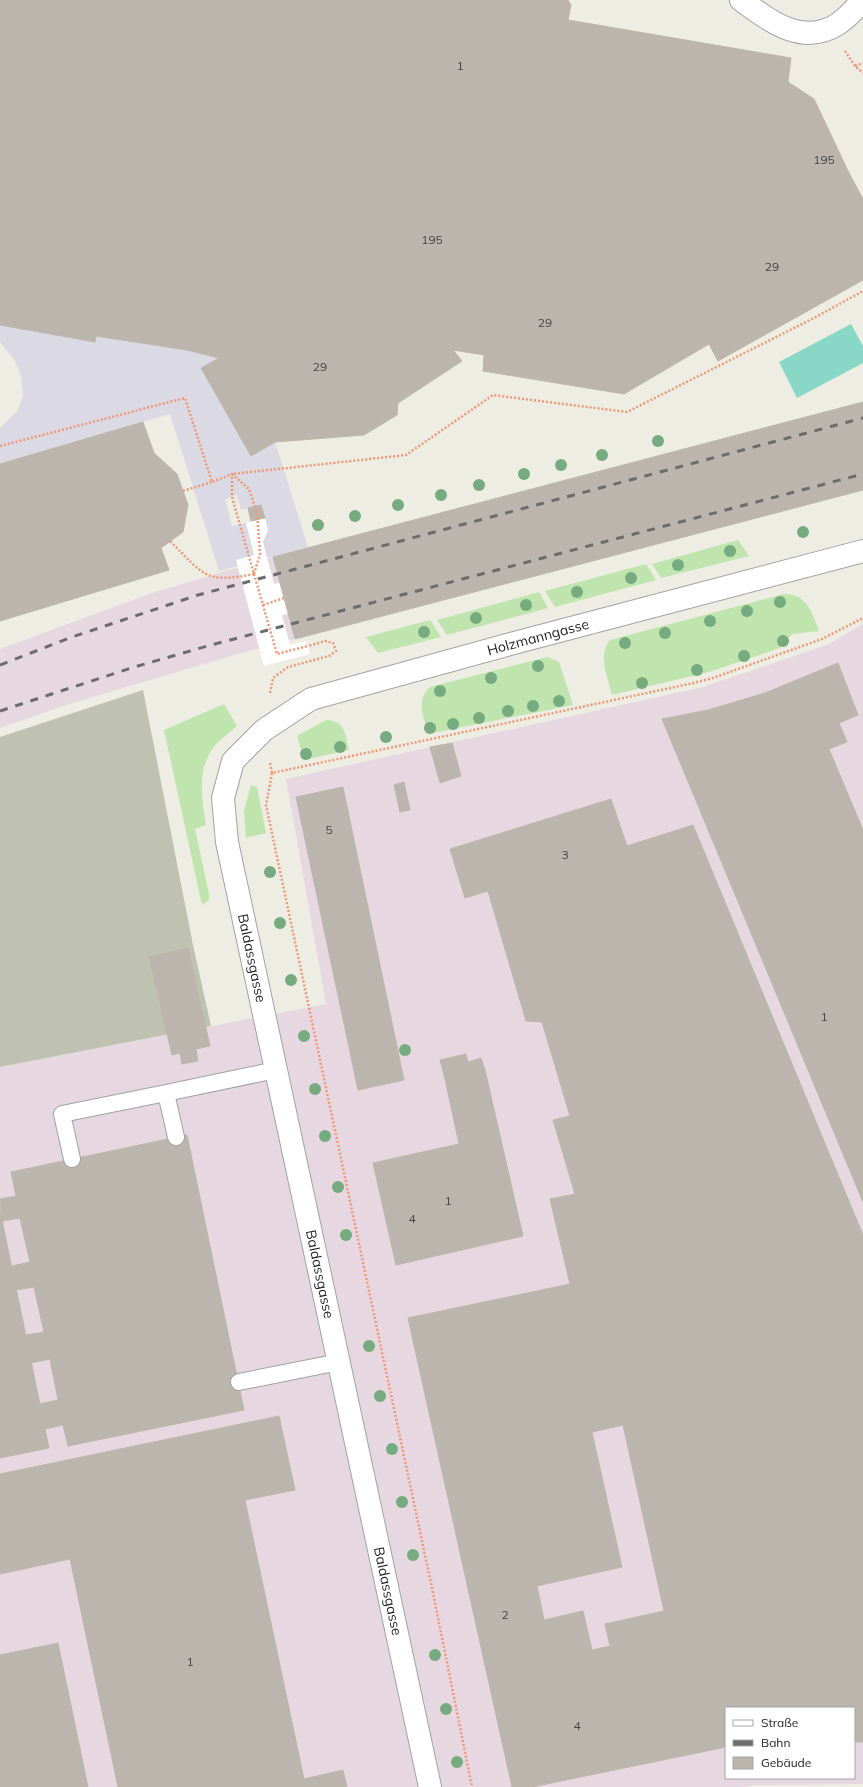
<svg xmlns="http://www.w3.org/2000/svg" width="863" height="1787" viewBox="0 0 863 1787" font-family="Mulish,sans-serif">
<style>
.industrial{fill:#e7d7e1;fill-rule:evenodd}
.construction{fill:#bfc2b1}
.grass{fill:#bfe4ae}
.pitch{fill:#88d7c7}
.plaza{fill:#dbd9e4;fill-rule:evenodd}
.pier{fill:#fff}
.building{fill:#bbb5ae;stroke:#beb6a8;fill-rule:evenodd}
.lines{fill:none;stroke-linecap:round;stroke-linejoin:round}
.lane-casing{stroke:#a2a2a2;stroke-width:18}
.street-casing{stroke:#a2a2a2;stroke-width:24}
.path{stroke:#ef9875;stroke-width:2.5;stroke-dasharray:2 2;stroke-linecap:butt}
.lane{stroke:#fff;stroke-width:16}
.street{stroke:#fff;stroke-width:22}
.rail{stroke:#6c6c6c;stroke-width:3;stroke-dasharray:8 8;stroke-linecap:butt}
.path-bridge{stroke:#ef9875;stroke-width:2.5;stroke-dasharray:2 2;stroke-linecap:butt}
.tree{fill:#76aa7f}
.labels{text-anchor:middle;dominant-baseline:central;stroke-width:3;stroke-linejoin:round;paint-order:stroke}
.number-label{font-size:12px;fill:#454442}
.street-label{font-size:14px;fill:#1e1e1e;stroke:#fff}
</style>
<rect width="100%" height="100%" fill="#eeede4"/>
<path class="industrial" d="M273,557L295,639L241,653L66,705L0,728V649L152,593Z
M863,624V1784L754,1785L742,1787H0V1067L326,1004L286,779L703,687L827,645ZM726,1708H854V1778H726Z"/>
<path class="construction" d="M143,690L193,945L211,1026L0,1067V737Z"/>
<path class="grass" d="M738,540L749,556L661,578L652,564Z
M646,564L656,580L555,607L545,591Z
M539,592L548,608L447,635L437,620Z
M784,594C807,594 812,612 819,631L792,634L780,648L709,672L612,695C608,677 597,656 610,640Z
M430,620L441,637L378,653L366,637Z
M547,657L559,662L573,705L428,734C424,717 415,700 430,687Z
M224,704L237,726C230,733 220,739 214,747C196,769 202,800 206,825L195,829L209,894V900L202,905L164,730Z
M326,720C346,721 345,734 349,750L304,760L297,736Z
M251,785L257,787L266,833L246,838L244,811Z"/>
<path class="pitch" d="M851,324L863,346V363L797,398L779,362Z"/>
<path class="plaza" d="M0,325L95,342L96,336L187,350L219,358L201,368L250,455L275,442L308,547L219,571L170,414L0,464V428L18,410L23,396L21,376L15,361L0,342ZM237,495L241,510L261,505L265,518L232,526L225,499Z"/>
<path class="pier" d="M265,518L268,530L263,542L274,584L339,566L334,600L282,615L290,645L306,641L310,654L264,666L236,560L254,555L246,523Z"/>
<path class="building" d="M0,0H568L571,5L568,20L791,58L788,82L814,99L849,173L863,199V280L718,361L709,344L624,394L483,371L484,355L453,350L462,361L398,403L397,415L364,435L275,442L251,456L201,368L219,358L187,350L96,336L95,342L0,325Z
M863,402V490L295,639L273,557Z
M143,422L154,453L177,474L188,505L183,532L161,548L169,570L0,621V464Z
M261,505L265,518L251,521L248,508Z
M838,663L858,715L839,723L847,742L829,749L863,830V1202L662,719L708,710L765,693Z
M452,743L461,776L440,783L430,747Z
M404,782L410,810L400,812L394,785Z
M343,787L404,1080L358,1090L296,797Z
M611,799L627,846L693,825L863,1235V1742H854V1708H726V1747L532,1787H512L408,1318L570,1284L550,1199L575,1194L553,1120L570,1116L542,1022L526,1021L488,891L465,898L450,849ZM623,1425L664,1611L605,1624L610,1646L592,1650L583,1611L544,1620L537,1586L622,1567L592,1432Z
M188,948L210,1046L196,1049L198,1061L182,1064L180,1053L172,1055L149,957Z
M466,1054L468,1062L481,1058L485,1070L445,1079L440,1060Z
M485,1070L523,1236L396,1265L373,1163L459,1144L445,1079Z
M187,1135L244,1410L68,1446L63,1425L45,1429L40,1404L58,1400L50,1359L31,1363L26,1335L44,1332L34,1287L16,1290L12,1266L30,1262L20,1218L2,1221L0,1199L16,1196L11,1172Z
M0,1210L49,1448L0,1458Z
M279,1416L295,1490L245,1500L304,1779L343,1770L347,1787H118L70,1559L0,1574V1474Z
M58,1643L88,1787H0V1655Z"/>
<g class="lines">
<defs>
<path id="lane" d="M176,1137L166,1093L276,1070
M72,1159L62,1114L166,1093
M239,1382L339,1362"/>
<path id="street" d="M741,0C770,21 802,47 838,24C847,17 856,10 861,0
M430,1787L227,842L223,798L233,761L264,730L311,699L514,643L863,551"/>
</defs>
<use href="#lane" class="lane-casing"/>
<use href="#street" class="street-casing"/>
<path class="path" d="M845,51L855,66L863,73
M855,66L863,63
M0,446L185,398L212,482L232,474V497L254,574
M183,491L212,482
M170,541C204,575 205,584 254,574
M254,574L260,554L257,513L249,489L232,474L406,455L493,395L627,412L814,318L863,291
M263,605L284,598
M270,693L273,678L288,667L329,656L336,651L333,643L325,641L308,646
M270,763L272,773L689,684L713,678L822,639L863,618
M272,773L266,805L432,1588L472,1787"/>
<use href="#lane" class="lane"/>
<use href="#street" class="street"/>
<path class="rail" d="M0,665L72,637L198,595L863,418
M0,711L131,668L211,645L863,474"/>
<path class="path-bridge" d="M254,574L277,654L308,646"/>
</g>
<g class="tree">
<circle cx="658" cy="441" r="6"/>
<circle cx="602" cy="455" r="6"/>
<circle cx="561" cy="465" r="6"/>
<circle cx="524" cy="474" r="6"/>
<circle cx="479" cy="485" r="6"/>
<circle cx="441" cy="495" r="6"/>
<circle cx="398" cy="505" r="6"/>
<circle cx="355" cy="516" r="6"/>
<circle cx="318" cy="525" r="6"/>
<circle cx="803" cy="532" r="6"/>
<circle cx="730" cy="551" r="6"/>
<circle cx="678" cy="565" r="6"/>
<circle cx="631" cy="578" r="6"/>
<circle cx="577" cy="592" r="6"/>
<circle cx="780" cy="602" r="6"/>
<circle cx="526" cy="605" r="6"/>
<circle cx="747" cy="611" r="6"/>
<circle cx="476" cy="618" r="6"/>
<circle cx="710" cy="621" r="6"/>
<circle cx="424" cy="632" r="6"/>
<circle cx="665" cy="633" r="6"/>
<circle cx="783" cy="641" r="6"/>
<circle cx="625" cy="643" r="6"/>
<circle cx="744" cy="656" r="6"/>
<circle cx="538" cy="666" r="6"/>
<circle cx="697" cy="670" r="6"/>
<circle cx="491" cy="678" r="6"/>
<circle cx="642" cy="683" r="6"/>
<circle cx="440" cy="691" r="6"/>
<circle cx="559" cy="701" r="6"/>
<circle cx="533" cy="706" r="6"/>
<circle cx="508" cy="711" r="6"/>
<circle cx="479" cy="718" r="6"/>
<circle cx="453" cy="724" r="6"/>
<circle cx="430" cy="728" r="6"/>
<circle cx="386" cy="737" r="6"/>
<circle cx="340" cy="747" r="6"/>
<circle cx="306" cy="754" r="6"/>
<circle cx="270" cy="872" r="6"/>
<circle cx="280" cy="923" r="6"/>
<circle cx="291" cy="980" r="6"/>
<circle cx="304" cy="1036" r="6"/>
<circle cx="405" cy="1050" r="6"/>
<circle cx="315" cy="1089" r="6"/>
<circle cx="325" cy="1136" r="6"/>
<circle cx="338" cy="1187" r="6"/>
<circle cx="346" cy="1235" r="6"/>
<circle cx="369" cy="1346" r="6"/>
<circle cx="380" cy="1396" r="6"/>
<circle cx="392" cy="1449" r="6"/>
<circle cx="402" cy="1502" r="6"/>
<circle cx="413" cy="1555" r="6"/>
<circle cx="435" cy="1655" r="6"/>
<circle cx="446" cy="1709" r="6"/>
<circle cx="457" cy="1762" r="6"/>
</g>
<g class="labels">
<g class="number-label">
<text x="460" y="65">1</text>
<text x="824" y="159">195</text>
<text x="432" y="239">195</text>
<text x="772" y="266">29</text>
<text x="545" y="322">29</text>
<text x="320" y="366">29</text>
<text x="329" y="829">5</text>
<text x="565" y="854">3</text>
<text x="824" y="1016">1</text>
<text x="448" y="1200">1</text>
<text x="412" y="1218">4</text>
<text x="505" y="1614">2</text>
<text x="190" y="1661">1</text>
<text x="577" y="1725">4</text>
</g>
<g class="street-label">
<text transform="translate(538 637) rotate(-15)">Holzmanngasse</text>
<text transform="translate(252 958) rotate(78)">Baldassgasse</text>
<text transform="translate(320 1274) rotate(78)">Baldassgasse</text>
<text transform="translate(388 1591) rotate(78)">Baldassgasse</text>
</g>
</g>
<rect x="725" y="1707" width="130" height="72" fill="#ffffff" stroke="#a5a5a5"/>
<rect x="733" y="1720" width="20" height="6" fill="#ffffff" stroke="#a5a5a5"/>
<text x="761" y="1727" font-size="12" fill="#1e1e1e">Straße</text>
<rect x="733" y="1740" width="20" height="6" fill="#6c6c6c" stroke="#a5a5a5"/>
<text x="761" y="1747" font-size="12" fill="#1e1e1e">Bahn</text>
<rect x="733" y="1757" width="20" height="12" fill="#bbb5ae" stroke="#a5a5a5"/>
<text x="761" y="1767" font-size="12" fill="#1e1e1e">Gebäude</text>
</svg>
